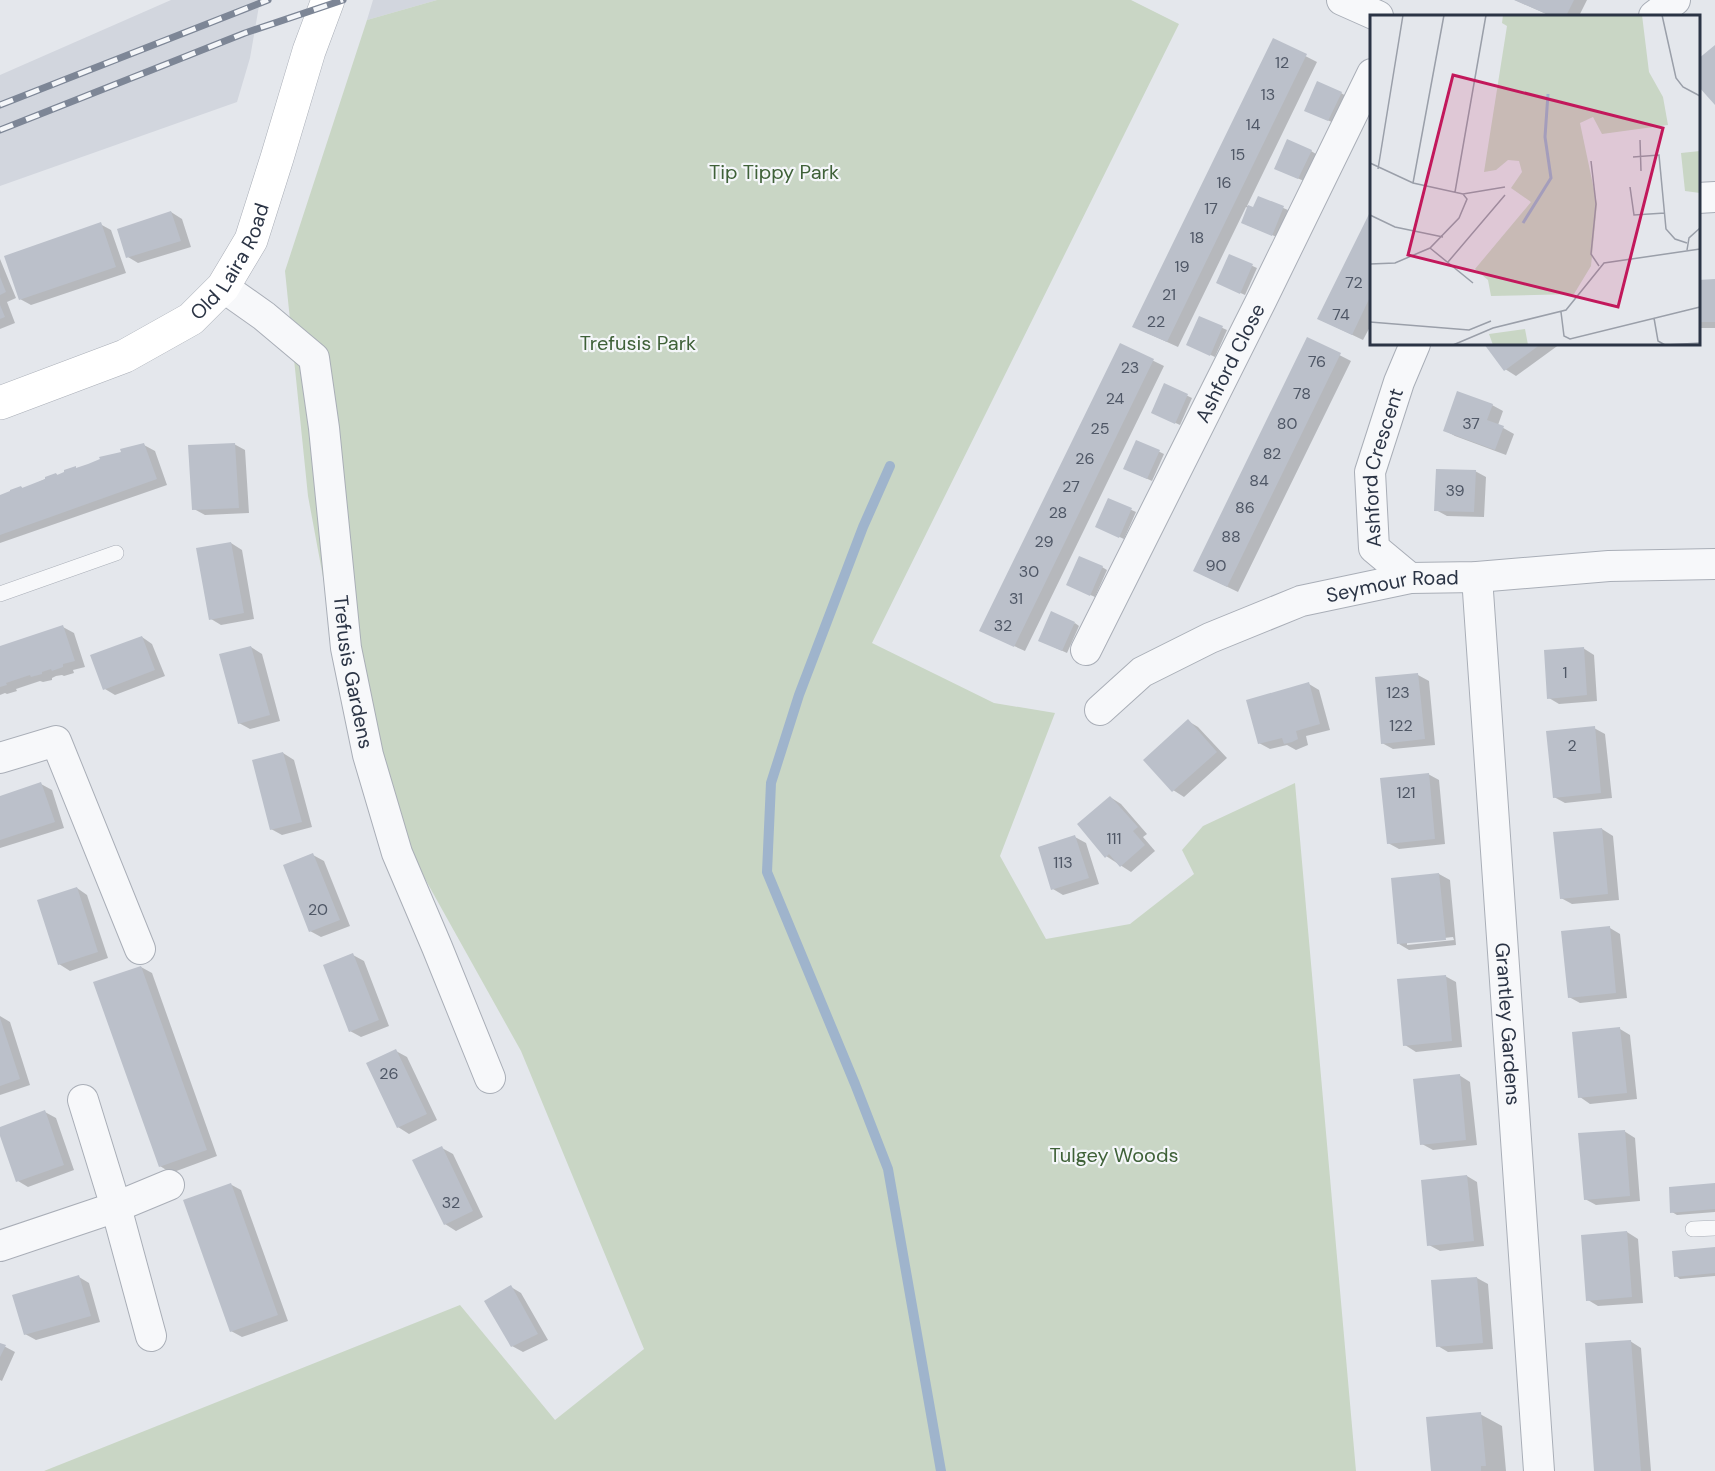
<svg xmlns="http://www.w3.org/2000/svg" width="1715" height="1471" viewBox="0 0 1715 1471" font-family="'DM Sans',sans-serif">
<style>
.built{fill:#d2d6de}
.green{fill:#c9d6c5}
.shadow{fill:#0003;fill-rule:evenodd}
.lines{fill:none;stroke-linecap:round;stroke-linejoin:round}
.stream{stroke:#9fb4cc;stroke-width:10}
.building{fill:#bbc0ca}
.service-casing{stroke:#a9aeb7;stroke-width:16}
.minor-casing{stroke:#a9aeb7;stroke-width:32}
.secondary-casing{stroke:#a9aeb7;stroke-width:34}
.service{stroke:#f7f8fa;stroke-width:15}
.minor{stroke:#f7f8fa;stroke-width:30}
.secondary{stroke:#fff;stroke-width:33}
.rail-casing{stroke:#7d8696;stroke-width:7}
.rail{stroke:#f4f6f9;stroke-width:4.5;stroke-dasharray:14;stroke-linecap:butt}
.labels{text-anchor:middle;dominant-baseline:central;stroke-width:4.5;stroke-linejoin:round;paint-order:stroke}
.number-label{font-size:16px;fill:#4f5766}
.park-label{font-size:20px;fill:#3f6138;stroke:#f4f6f9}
.street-label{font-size:20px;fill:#2b3445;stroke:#f4f6f9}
.inset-river{fill:none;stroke:#9fb4cc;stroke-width:3}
.inset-road{fill:none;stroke:#9a9fa9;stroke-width:1.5}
.view{fill:#c2185b;fill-opacity:0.15;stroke:#c2185b;stroke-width:3}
.inset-edge{fill:none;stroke:#2b3445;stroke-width:3}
</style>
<rect width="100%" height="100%" fill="#e4e7ec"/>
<path class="built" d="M171,0H260L250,58L237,102L0,186V75Z
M373,0H437L367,20Z"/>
<path class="green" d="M437,0H1131L1179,24L872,643L994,703L1055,713L1000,856L1046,939L1130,924L1194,874L1182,850L1203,826L1295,783L1356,1471H44L460,1305L555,1420L644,1349L521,1051L356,755L308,496L285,271L367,20Z"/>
<path class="shadow" d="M1515,0H1587L1579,16H1551Z
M1274,40L1317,62L1247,206L1254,209L1259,198L1288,210L1277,237L1247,225L1248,208L1246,207L1178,347L1145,332Z
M1341,93L1346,96L1334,123L1311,113Z
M1311,151L1316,154L1304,181L1281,171Z
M171,212L182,219L191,247L138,263L128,257Z
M1372,213V323L1363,340L1319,319Z
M100,224L111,230L126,273L31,305L20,299Z
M1230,256L1257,268L1245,295L1223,285Z
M0,259L16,298L7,302L15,323L0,329Z
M1698,281H1715V328H1698Z
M1200,318L1227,330L1215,357L1193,347Z
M1308,339L1351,361L1238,592L1205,576Z
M1486,344H1560L1516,376L1505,369Z
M1121,345L1164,366L1025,651L992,636Z
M1165,385L1192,398L1180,425L1158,415Z
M1492,405L1503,411L1498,425L1514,434L1506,455L1455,436L1444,430Z
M1137,441L1164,454L1152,481L1130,471Z
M234,444L245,450L249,513L205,515L194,509Z
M144,445L155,451L167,485L0,543V495L2,496L21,487L24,489L56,474L59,476L76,468L78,469Z
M1475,471L1486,477L1484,517L1447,516L1436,510Z
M1109,500L1136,512L1124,539L1102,529Z
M231,543L242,550L254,619L221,625L211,619Z
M1102,567L1107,570L1095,597L1072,587Z
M1075,623L1079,626L1067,653L1045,643Z
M63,627L74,633L85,667L73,670L74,673L64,676L62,675L56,676L52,678V680L43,682L40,681L16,689L17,691L7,694L5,693L0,695V647Z
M142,637L152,644L165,676L115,695L105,689Z
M251,647L262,654L280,721L250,729L239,723Z
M1583,648L1594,655L1597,701L1559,704L1549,698Z
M1418,675L1429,681L1435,745L1393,749L1382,743Z
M1309,684L1319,690L1330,730L1306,736L1308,745L1296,750L1287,745L1270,749L1259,743Z
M1188,721L1198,727L1227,758L1184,797L1173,790Z
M1594,728L1605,734L1612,798L1565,803L1554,797Z
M283,753L294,760L312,827L282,835L271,829Z
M1428,774L1439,780L1445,844L1399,849L1388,843Z
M41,784L52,790L64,828L0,848V797Z
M1110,797L1121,804L1147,834L1143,837L1155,851L1131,872L1106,856Z
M1602,829L1613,836L1619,900L1572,904L1561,898Z
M1075,837L1086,843L1099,884L1063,895L1053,889Z
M313,855L324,861L350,926L321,937L310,931Z
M1439,874L1450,880L1456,945L1409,950L1399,944ZM1453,937L1454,940L1407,945V942Z
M77,888L87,895L108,958L70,971L59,964Z
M1610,928L1620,934L1627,998L1580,1003L1569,997Z
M353,955L364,961L389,1026L361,1037L350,1031Z
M141,967L152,973L217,1156L171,1173L160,1166Z
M1445,976L1456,982L1462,1047L1416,1052L1405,1045Z
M0,1016L10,1022L30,1085L0,1095Z
M1620,1029L1630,1035L1637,1099L1590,1104L1580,1097Z
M396,1051L407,1057L437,1120L409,1134L398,1127Z
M1459,1075L1470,1082L1477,1145L1433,1150L1422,1144Z
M45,1112L56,1118L74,1170L28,1187L18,1181L0,1128Z
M1624,1131L1635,1138L1640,1201L1596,1205L1585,1199Z
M442,1148L453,1154L483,1217L456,1231L445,1224Z
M1467,1176L1477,1182L1484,1246L1440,1251L1429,1245Z
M230,1184L241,1190L288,1321L242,1337L231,1331Z
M1715,1185V1212L1677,1215L1672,1212Z
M1627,1232L1638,1239L1643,1303L1598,1306L1588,1300Z
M1715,1249V1276L1680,1279L1676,1276Z
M79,1277L89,1283L100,1322L36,1340L25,1334Z
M1477,1278L1488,1284L1493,1349L1448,1352L1438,1346Z
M511,1287L521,1293L548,1340L523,1352L512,1346Z
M1630,1341L1641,1348L1651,1471H1596Z
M0,1344L15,1352L2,1381L0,1380Z
M1480,1414L1502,1426L1506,1471H1433Z"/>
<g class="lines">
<path class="stream" d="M890,466L863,527L799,695L771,783L767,872L855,1084L888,1169L941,1471"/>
</g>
<path class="building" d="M1514,0H1574L1566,16H1551Z
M1273,38L1307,54L1167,342L1132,327Z
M1715,45V105L1698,86V59Z
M1317,81L1342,92L1328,121L1304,111Z
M1287,139L1312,150L1298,179L1274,169Z
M1258,196L1284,206L1272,236L1241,223L1248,205L1253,207Z
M1371,210V295L1352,335L1317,319Z
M171,211L181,241L126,258L117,229Z
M101,222L116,267L19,300L4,256Z
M1229,254L1253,264L1240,294L1216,283Z
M0,277L6,292L0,295Z
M1715,279V322H1698V280Z
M0,305L5,317L0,319Z
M1199,316L1223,326L1210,356L1186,345Z
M1307,337L1341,353L1227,587L1193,571Z
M1120,343L1154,359L1014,647L979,631Z
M1484,344H1541L1504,371Z
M1164,383L1188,394L1175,424L1151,413Z
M1457,391L1493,404L1487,420L1504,426L1495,450L1443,431Z
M1136,440L1160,450L1147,479L1123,469Z
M144,443L157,479L0,535V495L10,491V490L21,486L22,488L45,479V477L56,473L57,475L64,472V470L76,466V468L88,464L100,459L99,457L121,452L120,449Z
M235,443L239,508L192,510L188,445Z
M1436,469L1476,470L1474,512L1434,511Z
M1108,498L1132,508L1119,538L1095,527Z
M231,542L244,613L209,620L196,548Z
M1079,556L1103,566L1090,596L1066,585Z
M1051,611L1075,622L1062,651L1038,641Z
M63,625L75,661L63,664V667L52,671L51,669L42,672V674L31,677L30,675L6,683L7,685L0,687V646Z
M142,636L155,670L103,690L90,655Z
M251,646L270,715L238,724L219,654Z
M1584,647L1587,695L1547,699L1544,650Z
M1418,673L1425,739L1381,744L1375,677Z
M1309,682L1320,724L1296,731L1298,739L1292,742L1284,744L1282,738L1258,744L1246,700Z
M1188,719L1217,752L1172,792L1143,760Z
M1595,726L1601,793L1553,798L1546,731Z
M283,752L302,822L270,830L252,760Z
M1429,773L1435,839L1387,844L1380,778Z
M41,782L55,822L0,840V796Z
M1110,796L1138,827L1133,831L1145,845L1120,867L1109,854L1105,858L1077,824Z
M1602,828L1608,894L1560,899L1553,832Z
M1075,835L1089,878L1051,890L1038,847Z
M313,853L340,920L309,932L283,865Z
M1439,873L1446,940L1397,944L1391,878Z
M77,887L98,952L58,965L37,900Z
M1610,926L1616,993L1568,998L1561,931Z
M353,953L379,1020L349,1032L323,965Z
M141,966L207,1150L159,1167L93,982Z
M1446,975L1452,1041L1403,1046L1397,979Z
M0,1018L20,1079L0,1086Z
M1620,1027L1627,1093L1578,1098L1572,1032Z
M396,1049L427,1114L397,1128L366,1063Z
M1460,1074L1466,1140L1420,1145L1413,1079Z
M45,1110L64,1165L16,1182L0,1136V1127Z
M1625,1130L1630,1196L1584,1200L1578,1133Z
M442,1146L473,1211L444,1225L412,1160Z
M1467,1175L1474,1241L1427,1246L1421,1180Z
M231,1183L278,1315L230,1332L183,1200Z
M1715,1183V1209L1670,1213L1669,1187Z
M1627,1231L1632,1297L1586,1301L1581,1235Z
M1715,1247V1273L1674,1277L1672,1251Z
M79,1275L91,1316L24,1335L12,1295Z
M1477,1277L1483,1343L1436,1347L1431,1280Z
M511,1285L538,1334L511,1347L484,1301Z
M1631,1340L1641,1471H1594L1585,1343Z
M0,1343L6,1345L0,1357Z
M1481,1412L1486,1466H1481V1471H1431L1426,1417Z"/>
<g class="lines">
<defs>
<path id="service" d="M0,594L116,553
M1693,1229L1715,1228"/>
<g id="minor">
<path d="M1342,0L1378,16"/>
<path d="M1654,16L1675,0"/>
<path d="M1698,198L1715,197"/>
<path id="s1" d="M223,287L264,316L314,358L324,428L346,648L368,755L397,853L437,947L490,1078"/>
<path id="s2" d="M1477,577L1539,1471"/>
<path id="s3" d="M1410,578L1374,548L1370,472L1399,382L1415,344"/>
<path id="s4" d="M1086,650L1261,301L1372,74"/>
<path id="s5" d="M1100,710L1142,672L1210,638L1301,601L1410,578L1477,577L1609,566L1715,564"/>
<path d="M0,758L56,741L140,949"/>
<path d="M83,1100L116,1207L151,1336"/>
<path d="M0,1246L116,1207L169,1185"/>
</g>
<g id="secondary">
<path id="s6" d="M0,403L125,356L191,319L223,287L251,240L277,158L309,51L328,0"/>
</g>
</defs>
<use href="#service" class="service-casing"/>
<use href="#minor" class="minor-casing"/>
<use href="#secondary" class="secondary-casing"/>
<use href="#service" class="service"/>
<use href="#minor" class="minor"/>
<use href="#secondary" class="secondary"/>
<defs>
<path id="rail" d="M0,105L268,0
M0,130L245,33L343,0"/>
</defs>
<use href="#rail" class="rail-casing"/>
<use href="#rail" class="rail"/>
</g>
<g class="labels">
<g class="number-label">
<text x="1282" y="62">12</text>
<text x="1268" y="94">13</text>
<text x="1253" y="124">14</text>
<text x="1238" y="154">15</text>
<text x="1224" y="182">16</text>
<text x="1211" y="208">17</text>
<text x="1197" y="237">18</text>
<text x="1182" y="266">19</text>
<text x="1354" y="282">72</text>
<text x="1169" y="294">21</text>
<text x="1341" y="314">74</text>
<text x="1156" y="321">22</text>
<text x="1317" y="361">76</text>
<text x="1130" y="367">23</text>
<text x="1302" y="393">78</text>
<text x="1115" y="398">24</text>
<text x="1287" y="423">80</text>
<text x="1471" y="423">37</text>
<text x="1100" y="428">25</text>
<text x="1272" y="453">82</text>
<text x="1085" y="458">26</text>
<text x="1259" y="480">84</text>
<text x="1071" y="486">27</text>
<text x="1455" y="490">39</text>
<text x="1245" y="507">86</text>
<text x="1058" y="512">28</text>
<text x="1231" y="536">88</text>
<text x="1044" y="541">29</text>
<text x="1216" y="565">90</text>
<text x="1029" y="571">30</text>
<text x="1016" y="598">31</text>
<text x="1003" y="625">32</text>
<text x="1565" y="672">1</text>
<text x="1398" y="692">123</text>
<text x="1401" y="725">122</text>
<text x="1572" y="745">2</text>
<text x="1406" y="792">121</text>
<text x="1114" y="838">111</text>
<text x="1063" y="862">113</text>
<text x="318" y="909">20</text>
<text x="389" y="1073">26</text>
<text x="451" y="1202">32</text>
</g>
<g class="park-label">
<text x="774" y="172">Tip Tippy Park</text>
<text x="638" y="343">Trefusis Park</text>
<text x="1114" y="1155">Tulgey Woods</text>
</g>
<g class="street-label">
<text stroke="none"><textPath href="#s6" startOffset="280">Old Laira Road</textPath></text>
<text stroke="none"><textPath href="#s4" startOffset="321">Ashford Close</textPath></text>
<text stroke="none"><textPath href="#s3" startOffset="129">Ashford Crescent</textPath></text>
<text stroke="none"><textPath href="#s5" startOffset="324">Seymour Road</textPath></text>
<text stroke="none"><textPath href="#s1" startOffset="432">Trefusis Gardens</textPath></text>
<text stroke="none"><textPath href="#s2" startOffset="448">Grantley Gardens</textPath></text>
</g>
</g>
<g transform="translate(1370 15)">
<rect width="330" height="330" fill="#e4e7ec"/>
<path d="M133,0H272L279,57L293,82L298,110L232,119L223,102L210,108L227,189L221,251L204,279L121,281L118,265L105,254L161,187L141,173L152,157L149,146L138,145L126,155L114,157L137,11L132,8ZM330,136V178L315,176L311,138ZM155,314L158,330H123L119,319Z" fill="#c9d6c5"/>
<path class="inset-river" d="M153,208L181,163L175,122L178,79"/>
<path class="inset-road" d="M292,0L306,63L313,72L330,81M270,125L271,156M263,142L289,140L296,214L305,224L317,228M221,146L226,189L221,239L229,251M0,148L43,168L93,179L135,172M8,154L33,0M43,168L74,0M260,172L264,200L295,198M85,177L116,0M0,200L25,212L73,222M60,233L103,268M317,235L319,223L330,213M78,247L135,180M0,249L25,248L60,233L89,203L97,184L93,179M191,297L194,321L200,324L330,292M284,303L288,326L295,330M0,307L99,315L121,306M83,330L123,313L196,295L234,248L330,234M296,330L330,328"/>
<path class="view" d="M83,60L293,113L248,292L38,240Z"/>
<rect width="330" height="330" class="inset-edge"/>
</g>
</svg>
